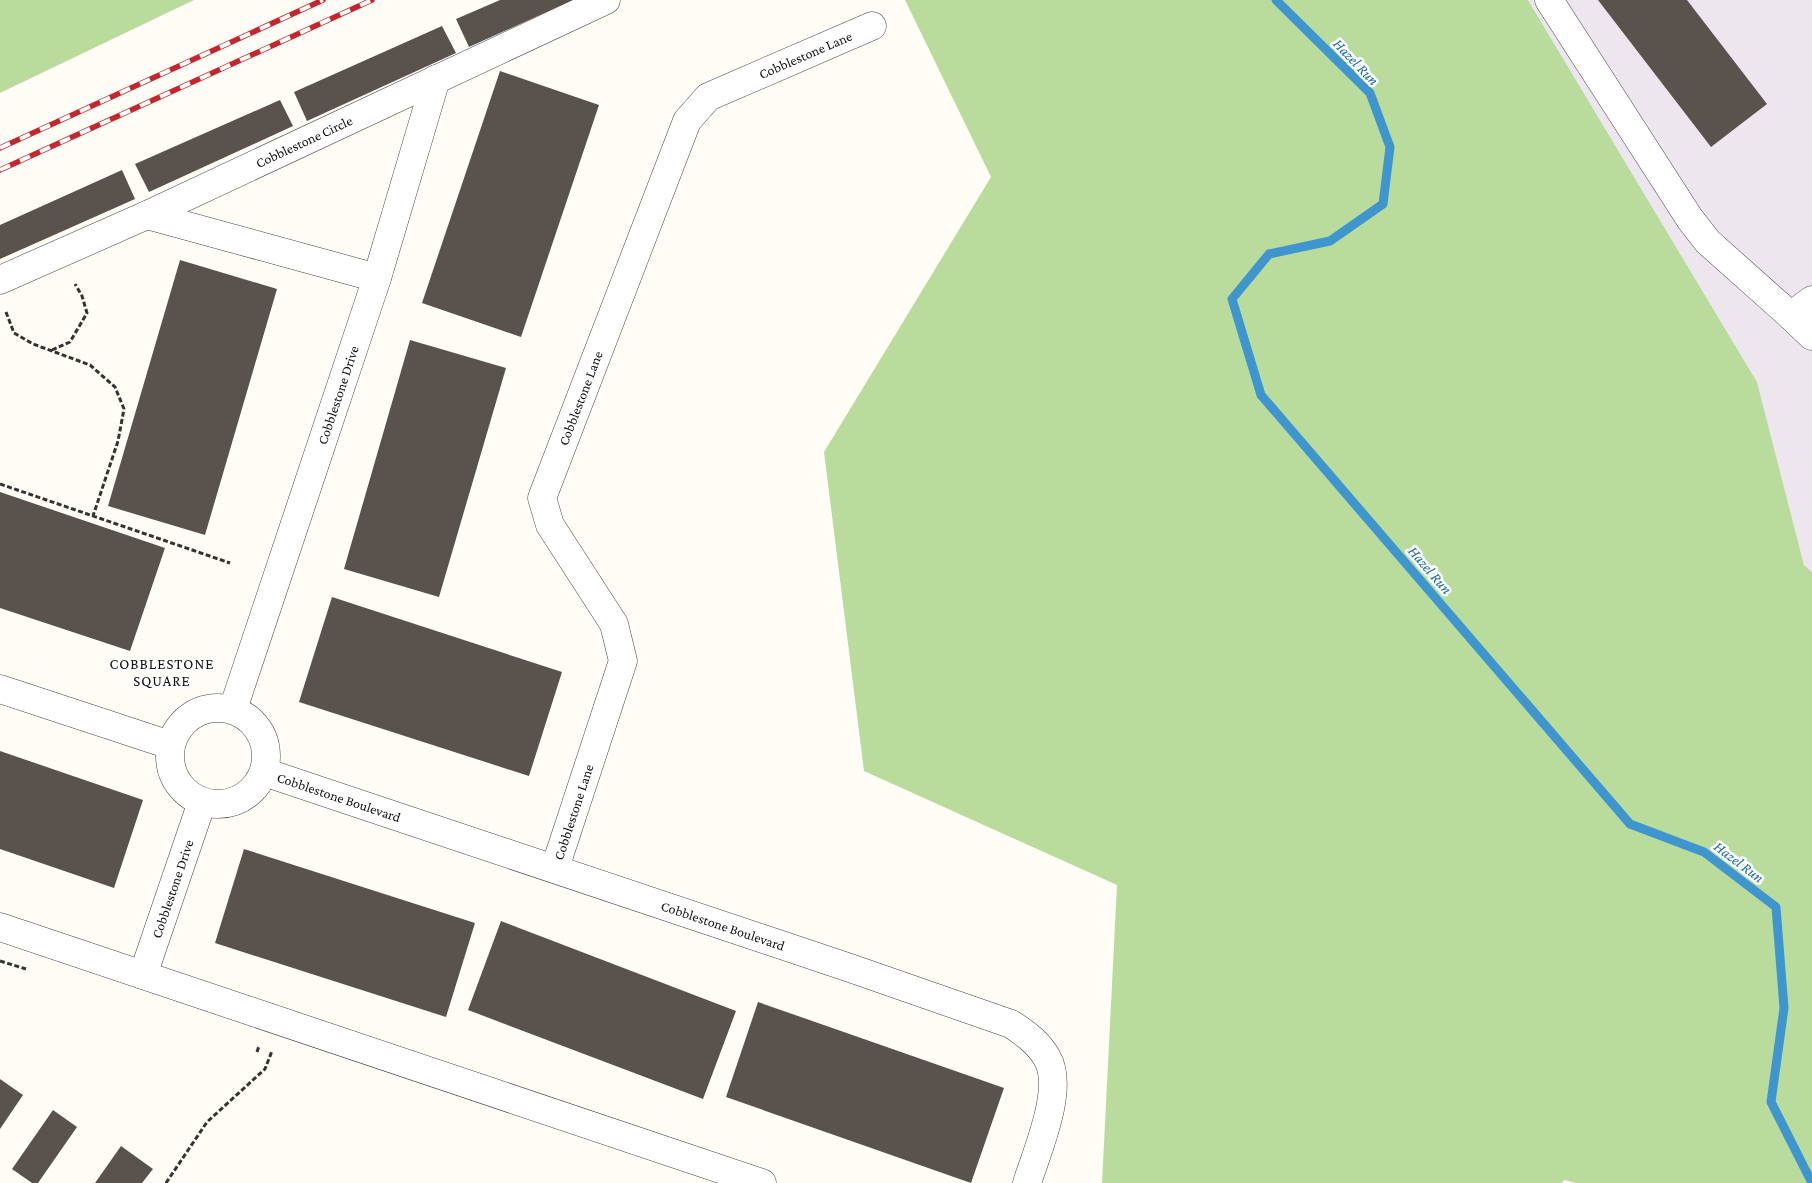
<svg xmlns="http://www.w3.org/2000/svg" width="1812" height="1183" viewBox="0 0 1812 1183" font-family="'Crimson Pro',serif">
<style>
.industrial{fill:#eee6ef}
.forest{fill:#b9dc9c}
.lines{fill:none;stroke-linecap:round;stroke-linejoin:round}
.stream{stroke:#3f96cf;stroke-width:9}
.building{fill:#5a524d}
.minor-casing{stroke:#444;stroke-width:29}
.path{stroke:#333;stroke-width:3;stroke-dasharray:5 2.5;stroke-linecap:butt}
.minor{stroke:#fff;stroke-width:28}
.rail-casing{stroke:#c4262e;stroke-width:5.5}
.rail{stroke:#fff;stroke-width:4;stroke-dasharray:11;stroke-linecap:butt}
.labels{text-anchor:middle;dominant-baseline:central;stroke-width:5;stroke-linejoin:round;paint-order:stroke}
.street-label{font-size:14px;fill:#111;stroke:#fff}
.water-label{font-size:15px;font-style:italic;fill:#1768a6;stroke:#fff}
.neighbourhood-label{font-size:15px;letter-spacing:1px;fill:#111;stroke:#fff}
</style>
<rect width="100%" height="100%" fill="#fffdf5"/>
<path class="industrial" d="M1528,0H1812V572L1804,565L1757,382Z"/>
<path class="forest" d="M0,0H194L0,93Z
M905,0H1528L1757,382L1804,565L1812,572V1183H1576L1564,1180L1562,1183H1102L1117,885L864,771L824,452L991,177Z"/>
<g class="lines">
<path class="stream" d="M1276,0L1370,93L1390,147L1383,204L1330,241L1269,254L1232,299L1261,395L1630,824L1704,852L1776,907L1784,1008L1771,1102L1810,1179H1812"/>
</g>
<path class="building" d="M500,0H573L469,47L456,19Z
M1598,0H1687L1767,104L1711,147Z
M442,26L456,53L307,121L294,92Z
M500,71L599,105L521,337L422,303Z
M280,100L293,126L149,192L135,164Z
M122,170L135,199L0,259V225Z
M180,260L277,289L205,535L108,506Z
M410,340L506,368L439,597L344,569Z
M0,492L165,548L130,651L0,608Z
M332,597L562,672L529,776L299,702Z
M0,751L143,800L114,888L0,849Z
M244,849L475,923L446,1017L215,943Z
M501,921L736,1011L703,1099L468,1010Z
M758,1002L1004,1088L971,1183L726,1097Z
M0,1079L23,1095L0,1129Z
M53,1110L77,1127L38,1183H32L12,1169Z
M121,1146L153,1169L142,1183H95Z"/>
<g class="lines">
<defs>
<g id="minor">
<path d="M1549,0L1690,219L1708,242L1791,316L1812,300"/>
<path d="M147,215L377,278"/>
<path id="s1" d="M0,280L147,215L606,0"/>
<path d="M1791,316L1812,336"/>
<path d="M0,689L170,745"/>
<circle cx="218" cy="756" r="48"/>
<path id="s2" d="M233,709L377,278L436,79"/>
<path id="s3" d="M264,772L850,968L1011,1024C1025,1033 1039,1043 1047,1058C1065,1088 1037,1151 1027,1183"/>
<path id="s4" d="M555,868L623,661L614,624L550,525L542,498L687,121L708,97L872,26"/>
<path d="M0,927L762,1183"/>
<path id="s5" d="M143,975L202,802"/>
</g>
</defs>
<use href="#minor" class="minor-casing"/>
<path class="path" d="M6,312L14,333L33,344L90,365L115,387L124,409L118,441L93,516
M52,350L70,342L87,313L82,296L75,284
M0,484L230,563
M0,961L26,969
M257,1052L259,1046
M166,1183L207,1122L265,1069L272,1051"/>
<use href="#minor" class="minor"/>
<defs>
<path id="rail" d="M0,148L323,0
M0,170L372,0"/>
</defs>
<use href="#rail" class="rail-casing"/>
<use href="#rail" class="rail"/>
</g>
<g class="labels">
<g class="street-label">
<text stroke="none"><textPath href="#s4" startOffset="944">Cobblestone Lane</textPath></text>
<text stroke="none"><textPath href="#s1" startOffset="334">Cobblestone Circle</textPath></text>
<text stroke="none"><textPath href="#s2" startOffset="331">Cobblestone Drive</textPath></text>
<text stroke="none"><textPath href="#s4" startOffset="509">Cobblestone Lane</textPath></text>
<text stroke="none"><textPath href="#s3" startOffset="79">Cobblestone Boulevard</textPath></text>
<text stroke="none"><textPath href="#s4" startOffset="59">Cobblestone Lane</textPath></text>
<text stroke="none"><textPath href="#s5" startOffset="91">Cobblestone Drive</textPath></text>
<text stroke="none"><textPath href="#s3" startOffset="484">Cobblestone Boulevard</textPath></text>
</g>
<g class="water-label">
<text transform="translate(1356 62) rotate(46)">Hazel Run</text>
<text transform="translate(1430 570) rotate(49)">Hazel Run</text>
<text transform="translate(1739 862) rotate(37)">Hazel Run</text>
</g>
<g class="neighbourhood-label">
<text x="162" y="664">COBBLESTONE<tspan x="162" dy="17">SQUARE</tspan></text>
</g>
</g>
</svg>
